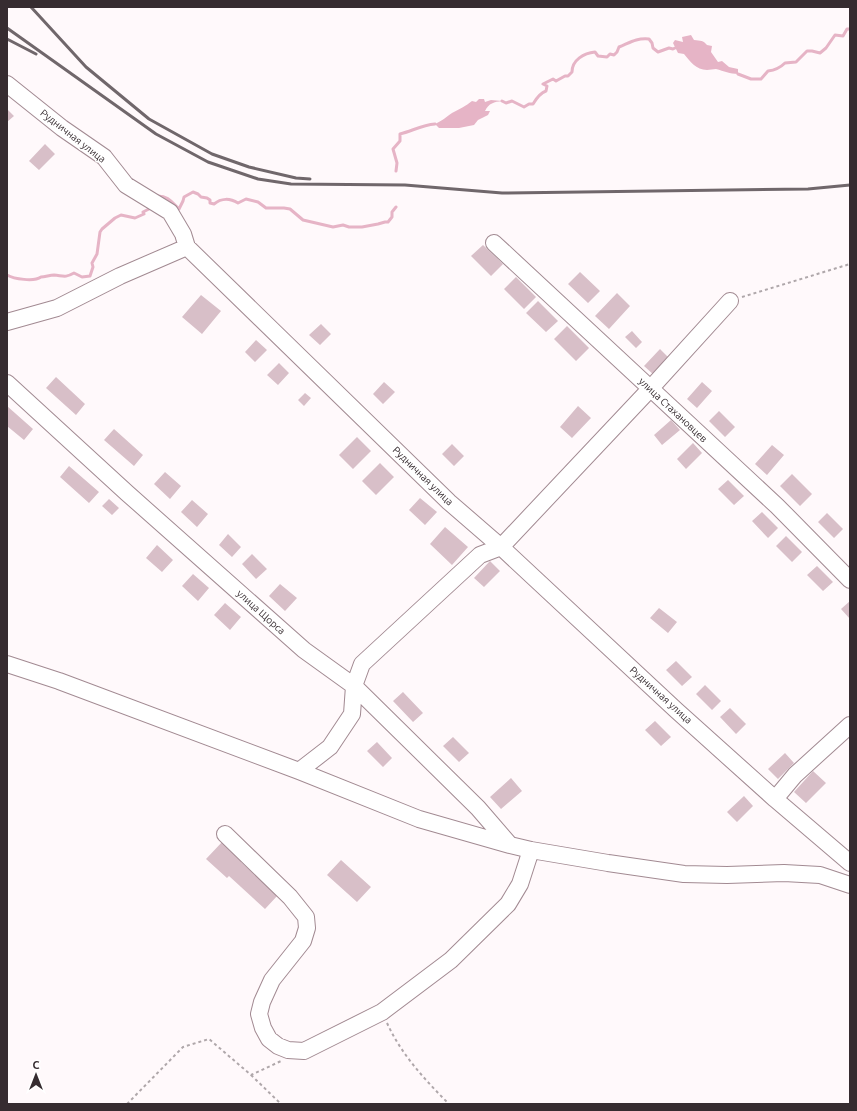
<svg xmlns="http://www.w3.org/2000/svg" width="857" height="1111" viewBox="0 0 857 1111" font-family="Ubuntu,sans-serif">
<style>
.water{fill:#e6b4c6}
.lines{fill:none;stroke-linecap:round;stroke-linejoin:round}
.stream{stroke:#e6b4c6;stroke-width:3}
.building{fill:#d8bfc8}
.minor-casing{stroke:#a28a92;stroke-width:18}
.path{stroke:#afa7aa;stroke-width:2;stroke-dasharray:3 3;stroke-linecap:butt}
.minor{stroke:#fff;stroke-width:16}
.rail{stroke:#70676b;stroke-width:3}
.labels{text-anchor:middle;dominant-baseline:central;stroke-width:3;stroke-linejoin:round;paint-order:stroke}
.street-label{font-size:10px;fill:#362c30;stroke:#fff}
</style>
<rect width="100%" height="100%" fill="#fff9fb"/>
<path class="water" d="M691,35L694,40C701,41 703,40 707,45L712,46L711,52L718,62L722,61L729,67L738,69V74C730,74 724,71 716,69C713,69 710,70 707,70C696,70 690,61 684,54L678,53L673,43L675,40L683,42L682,37Z
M479,99H484L485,102L491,100L502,101C494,102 489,103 485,111H490L488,115L478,120L474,125L459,128H439L435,124C442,121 446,117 452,113C459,109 466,106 472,101L476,102Z"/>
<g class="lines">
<path class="stream" d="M738,74L751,79H761L768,71C776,70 780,68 785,63L796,62L807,51H812L820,53L826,48L835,35L843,36L847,29H850
M502,101L506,103L512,101L524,107L529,104H533C536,99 540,93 546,91L547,86L543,84L553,79L556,81L565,76H568L572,72C572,60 584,53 595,52L598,56L607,57L610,54L614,55L617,52L619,47C631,42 636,38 649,39L652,43L653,48L658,52L669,48L673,49L675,48
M396,171L397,163L393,149L400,141V134C412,131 422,125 435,124
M158,198V196C169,196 172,203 179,209L183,201L184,197L193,192L198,194L201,197L207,198L210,200V203L214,204C221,198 230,198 238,203L246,199L258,202L266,208H284L290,209L303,220L333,227L343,225L349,227H362L378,224L385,222H388L392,217V212L396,207
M7,275C14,279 34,282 41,277C45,277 50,275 54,275C64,276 65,278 74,273L82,277L90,276L93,267L92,263L97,254L100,232L102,229L115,218L121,215L135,218L144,214L143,212L151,208"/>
</g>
<path class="building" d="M7,109L14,116L7,122Z
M45,144L55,154L39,170L29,161Z
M483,245L503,264L491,276L471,256Z
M580,272L600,291L588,303L568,284Z
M516,277L536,297L524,309L504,289Z
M617,293L630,306L609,329L595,316Z
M201,295L221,311L202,334L182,317Z
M538,301L558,321L546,332L526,313Z
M321,324L331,334L320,345L309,335Z
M567,326L589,348L576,361L554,339Z
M632,331L642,342L636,348L625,337Z
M256,340L267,350L255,362L245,352Z
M660,349L669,358L654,375L644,366Z
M279,363L289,373L278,385L267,375Z
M56,377L85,404L76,415L46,388Z
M384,382L395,392L383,404L373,394Z
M702,382L712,391L697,408L687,399Z
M305,393L311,398L304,406L298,400Z
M7,406L33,429L24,440L7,426Z
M578,406L591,418L572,438L560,427Z
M719,411L735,427L725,437L709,421Z
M671,420L680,430L662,445L654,435Z
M114,429L143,455L134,466L104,440Z
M357,437L371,451L353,469L339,455Z
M693,443L702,453L686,469L677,459Z
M452,444L464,456L454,466L442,454Z
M772,445L784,455L767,475L755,464Z
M380,463L394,477L376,495L362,481Z
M69,466L99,492L89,503L60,477Z
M165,472L181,486L170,499L154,484Z
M792,474L812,494L800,506L780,486Z
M728,480L744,496L734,505L718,489Z
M420,498L437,512L425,525L409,510Z
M109,499L119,508L112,515L102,506Z
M192,500L208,514L197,527L181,512Z
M762,512L778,528L768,538L752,521Z
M827,513L843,529L834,538L818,522Z
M445,527L468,547L452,565L430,544Z
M228,534L241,547L232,557L219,545Z
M786,536L802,552L792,562L776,546Z
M157,545L173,560L162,572L146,558Z
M252,554L267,569L256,579L242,564Z
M490,561L500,571L484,587L474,578Z
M817,566L833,582L823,591L807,575Z
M193,574L209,588L198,601L182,586Z
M280,584L297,598L285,611L269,596Z
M850,601V619L841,609Z
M225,603L241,617L230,630L214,615Z
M659,608L677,622L668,633L650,618Z
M676,661L692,677L682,686L666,670Z
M705,685L721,701L712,710L696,694Z
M403,692L423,713L413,722L393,701Z
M730,708L746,724L736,734L720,717Z
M655,721L671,737L661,746L645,730Z
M453,737L469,753L459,762L443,746Z
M377,742L392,758L383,767L367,751Z
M785,753L794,763L778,779L768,769Z
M813,771L826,783L806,803L794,792Z
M511,778L522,791L501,809L490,797Z
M744,796L753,806L737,822L727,812Z
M223,841L244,860L241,862L278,895L265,909L229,876L227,878L206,859Z
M341,860L371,887L357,902L327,875Z"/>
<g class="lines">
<defs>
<path id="minor" d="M7,84L62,128L104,157L126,185L170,212L183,234L187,247L449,502L501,547L676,710L775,799L850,863
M494,243L777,506L850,580
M7,322L57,308L120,276L187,247
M7,383L127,493L304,650L354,686L478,808L510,845
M7,664L59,681L299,771L419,819L510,845L531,850L608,863L684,874L727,875L784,873L820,875L850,885
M299,771L330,747L352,714L354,686L362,664L480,555L501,547L650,389L730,301
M775,799L795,775L850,725
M225,834L290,897L306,917L307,928L303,941L272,980L262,1002L259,1014L263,1028L269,1039L278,1046L288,1050L304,1051L382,1012L451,960L508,904L520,884L531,850"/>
</defs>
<use href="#minor" class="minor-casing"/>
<path class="path" d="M742,297L850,264
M387,1023C401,1054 425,1080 449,1104
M251,1075L281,1104
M127,1104L183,1047L209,1039L251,1075L281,1061"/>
<use href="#minor" class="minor"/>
<path class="rail" d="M31,7L86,67L149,119L212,154L249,167L296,178L310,179
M7,28L156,134L208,162L258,179L291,184L405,185L502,193L808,189L850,185
M7,39L36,54"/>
</g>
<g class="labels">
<g class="street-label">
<text transform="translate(73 136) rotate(38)">Рудничная улица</text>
<text transform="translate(673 410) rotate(43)">улица Стахановцев</text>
<text transform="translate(423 476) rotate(44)">Рудничная улица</text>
<text transform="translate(261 612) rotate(42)">улица Щорса</text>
<text transform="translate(661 695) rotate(42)">Рудничная улица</text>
</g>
</g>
<rect width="857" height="1111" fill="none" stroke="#362c30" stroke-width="16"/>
<g transform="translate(36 1075)" stroke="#ffffff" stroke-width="3" paint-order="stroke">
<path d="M0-3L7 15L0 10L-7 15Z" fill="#362c30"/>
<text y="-6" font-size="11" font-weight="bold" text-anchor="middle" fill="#362c30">С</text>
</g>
</svg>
